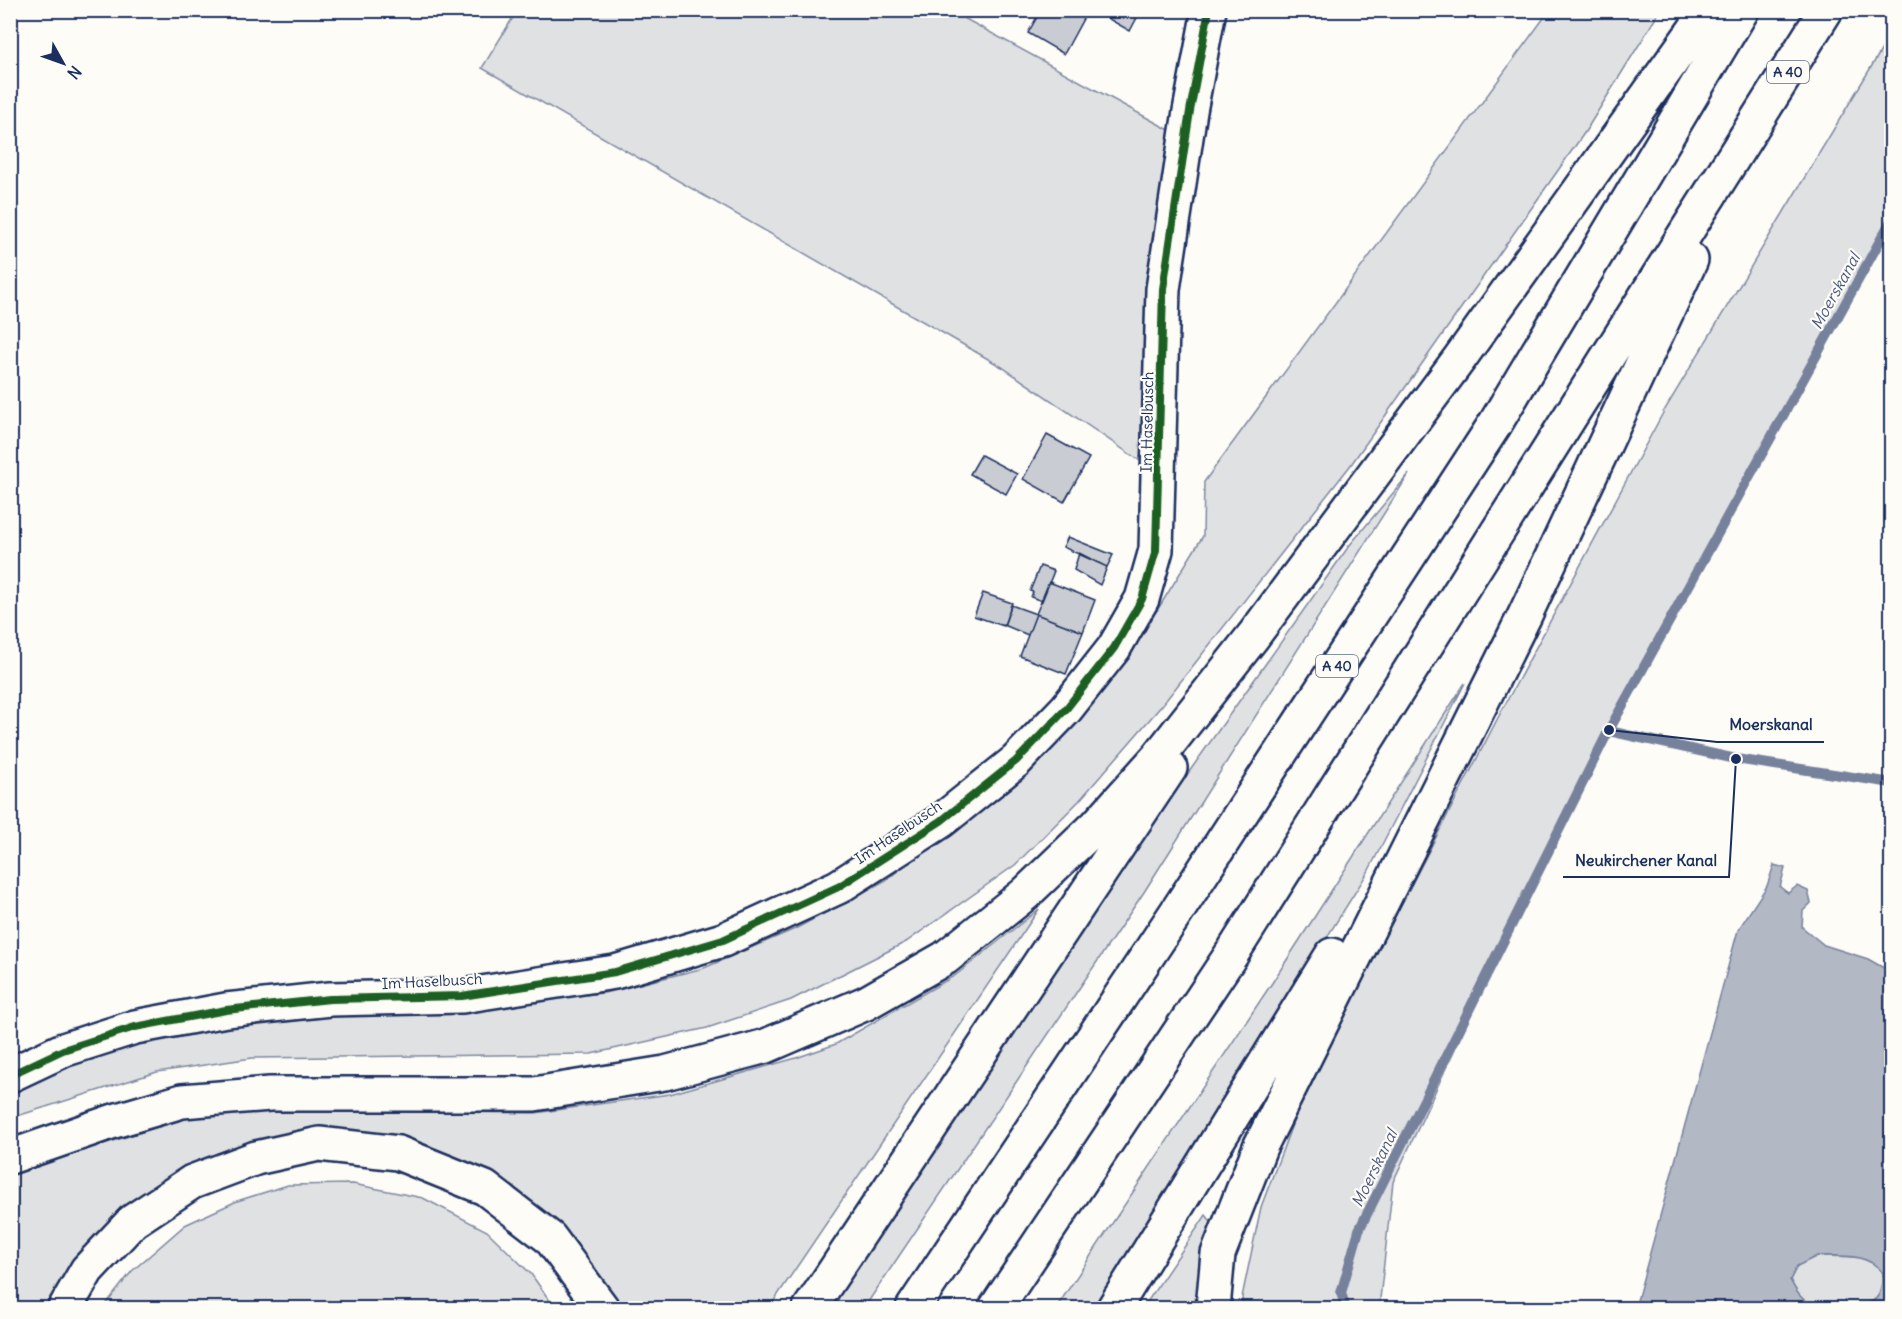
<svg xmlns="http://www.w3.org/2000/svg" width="1902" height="1319" viewBox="0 0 1902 1319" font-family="Delius,sans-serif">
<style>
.green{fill:#e0e1e3;stroke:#7e88a0;stroke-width:1.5}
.water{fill:#b3b8c5;stroke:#76819c;stroke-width:1.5;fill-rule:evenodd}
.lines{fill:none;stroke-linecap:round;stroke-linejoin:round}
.stream{stroke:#76819c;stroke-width:10}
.building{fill:#c9ccd3;stroke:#1b2f5e;stroke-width:1.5}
.minor-casing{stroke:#1b2f5e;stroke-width:38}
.highway-casing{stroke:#1b2f5e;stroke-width:38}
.minor{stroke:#fdfcf7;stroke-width:33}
.highway{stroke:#fdfcf7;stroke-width:33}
.cycleway-casing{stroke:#fdfcf7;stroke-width:11}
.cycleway{stroke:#1b5e20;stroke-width:8}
.labels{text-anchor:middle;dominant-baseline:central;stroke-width:4.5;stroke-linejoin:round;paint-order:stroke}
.shield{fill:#fdfcf7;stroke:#5f6c8c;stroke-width:1.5}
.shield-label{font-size:14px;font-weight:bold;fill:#1b2f5e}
.street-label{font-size:15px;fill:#1b2f5e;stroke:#fdfcf7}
.water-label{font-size:16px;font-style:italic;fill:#49587d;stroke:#fdfcf7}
.leader{fill:none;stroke:#1b2f5e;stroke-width:2}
.callout-dot{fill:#1b2f5e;stroke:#fdfcf7;stroke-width:2}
.callout-label{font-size:16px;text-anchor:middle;font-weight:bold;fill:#1b2f5e;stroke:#fdfcf7;stroke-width:4.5;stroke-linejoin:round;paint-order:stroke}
</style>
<rect width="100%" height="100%" fill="#fdfcf7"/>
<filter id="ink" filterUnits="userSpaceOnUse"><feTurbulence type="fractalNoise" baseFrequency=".0167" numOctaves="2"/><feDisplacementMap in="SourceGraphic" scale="12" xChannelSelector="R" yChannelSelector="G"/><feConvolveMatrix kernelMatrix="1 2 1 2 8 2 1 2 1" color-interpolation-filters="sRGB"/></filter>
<g filter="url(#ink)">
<path class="green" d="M517,11H951L1173,132L1146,465L1002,367L482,68Z
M1549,11H1660L1585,132L1350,466L1163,704L1079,801L1015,865L906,942L791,1000L707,1028L591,1054L252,1058L157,1072L11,1118V1086L108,1047L207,1019L470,1005L604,993L704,968L795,929L886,880L974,812L1068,726L1158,609L1203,536L1204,482Z
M1891,34V218L1542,862L1393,1182L1379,1308H1243L1242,1297L1261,1207L1295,1117L1389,928L1502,710L1664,411Z
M1409,474L1144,892L864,1308H828L1184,779L1349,546Z
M1465,683L1368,872L1110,1282L1092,1308H1056L1272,983Z
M1039,909L769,1308H615L426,1148L337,1129L251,1141L181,1168L123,1209L49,1308H11L10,1173L187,1118L270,1107L316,1111L535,1113L670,1094L796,1058L836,1044L956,975Z
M353,1184L423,1198L487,1231L531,1274L555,1308H103L132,1271L185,1225L237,1201L288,1185Z
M1206,1215L1212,1223L1205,1248L1198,1308H1143Z
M1817,1256C1840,1257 1868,1252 1883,1273C1882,1279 1882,1290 1878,1296C1868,1311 1821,1311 1807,1302C1799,1297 1795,1289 1790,1280L1797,1266Z"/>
<path class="water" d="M1774,865L1785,868L1780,887L1788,893L1797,886L1808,891L1811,903L1803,911L1802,927L1824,945L1868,959L1891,972V1308H1635L1738,930L1767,886ZM1817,1256C1840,1256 1868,1252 1883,1273C1882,1279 1882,1291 1878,1296C1868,1311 1821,1311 1807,1302C1799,1297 1795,1289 1790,1280L1797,1266Z"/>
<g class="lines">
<path class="stream" d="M1609,731L1736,759L1892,783
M1346,1308L1341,1293L1359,1230L1609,730L1892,219"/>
</g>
<path class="building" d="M1041,10H1071L1084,17L1064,54L1028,33Z
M1093,10H1141L1130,31Z
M1047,435L1089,458L1064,502L1023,479Z
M981,455L1017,474L1006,494L970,474Z
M1068,537L1113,555L1107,567L1063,547Z
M1079,553L1107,567L1100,585L1074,570Z
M1040,566L1054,571L1042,601L1031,597L1033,592L1030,591Z
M1049,582L1095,600L1083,632L1036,614Z
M983,593L1012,603L1004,626L974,616Z
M1011,605L1036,614L1028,635L1004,625Z
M1036,614L1083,632L1066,674L1020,656Z"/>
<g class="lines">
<defs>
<path id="minor" d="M10,1075L63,1050L135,1027L226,1010L330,999L462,996L615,972L723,940L838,887L941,821L1016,761L1066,709L1114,648L1142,599L1156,550L1163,289L1190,111L1209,10"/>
<path id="highway" d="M10,1157L114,1121L182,1101L270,1094H534L665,1073L766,1046L866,1003L945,958L1025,894L1096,826L1159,756L1254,635L1460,358L1695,29L1712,10
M65,1308L87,1270L133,1221L192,1182L256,1158L319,1144L398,1153L485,1188L550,1238L602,1308
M810,1308L1170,768
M913,1308L1176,913L1495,424L1742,10
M996,1308L1233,952L1826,10
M1114,1308L1332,955
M1213,1308L1218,1254L1260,1147L1524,617L1691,260"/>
</defs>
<use href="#minor" class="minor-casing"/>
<use href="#highway" class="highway-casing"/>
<use href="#minor" class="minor"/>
<use href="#highway" class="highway"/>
<defs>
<path id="cycleway" d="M10,1075L63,1050L135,1027L226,1010L330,999L462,996L615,972L723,940L838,887L941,821L1016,761L1066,709L1114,648L1142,599L1156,550L1163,289L1190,111L1209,10"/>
</defs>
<use href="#cycleway" class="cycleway-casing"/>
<use href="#cycleway" class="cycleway"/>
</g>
</g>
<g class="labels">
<g class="shield">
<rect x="1767" y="61" width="42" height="22" rx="4.5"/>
<rect x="1316" y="655" width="42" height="22" rx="4.5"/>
</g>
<g class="shield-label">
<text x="1788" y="72">A 40</text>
<text x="1337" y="666">A 40</text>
</g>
<g class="street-label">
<text transform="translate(1147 422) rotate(-89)">Im Haselbusch</text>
<text transform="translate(898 832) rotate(-34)">Im Haselbusch</text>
<text transform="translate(432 981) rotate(-3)">Im Haselbusch</text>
</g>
<g class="water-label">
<text transform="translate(1835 291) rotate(-61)">Moerskanal</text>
<text transform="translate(1374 1168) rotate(-64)">Moerskanal</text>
</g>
</g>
<path class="leader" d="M1609 730L1717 742H1824M1736 759L1729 877H1563"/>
<g class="callout-dot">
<circle cx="1609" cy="730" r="6"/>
<circle cx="1736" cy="759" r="6"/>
</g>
<g class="callout-label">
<text x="1771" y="730">Moerskanal</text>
<text x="1646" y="866">Neukirchener Kanal</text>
</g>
<rect width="1902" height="1319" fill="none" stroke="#fdfcf7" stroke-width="36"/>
<rect x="18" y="18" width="1866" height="1283" fill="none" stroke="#1b2f5e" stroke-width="2" filter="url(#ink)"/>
<g transform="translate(63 63) rotate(130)" stroke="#fdfcf7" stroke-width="4.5" paint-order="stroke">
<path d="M0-4.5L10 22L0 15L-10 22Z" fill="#1b2f5e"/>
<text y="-9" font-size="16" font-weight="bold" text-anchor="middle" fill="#1b2f5e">N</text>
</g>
</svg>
